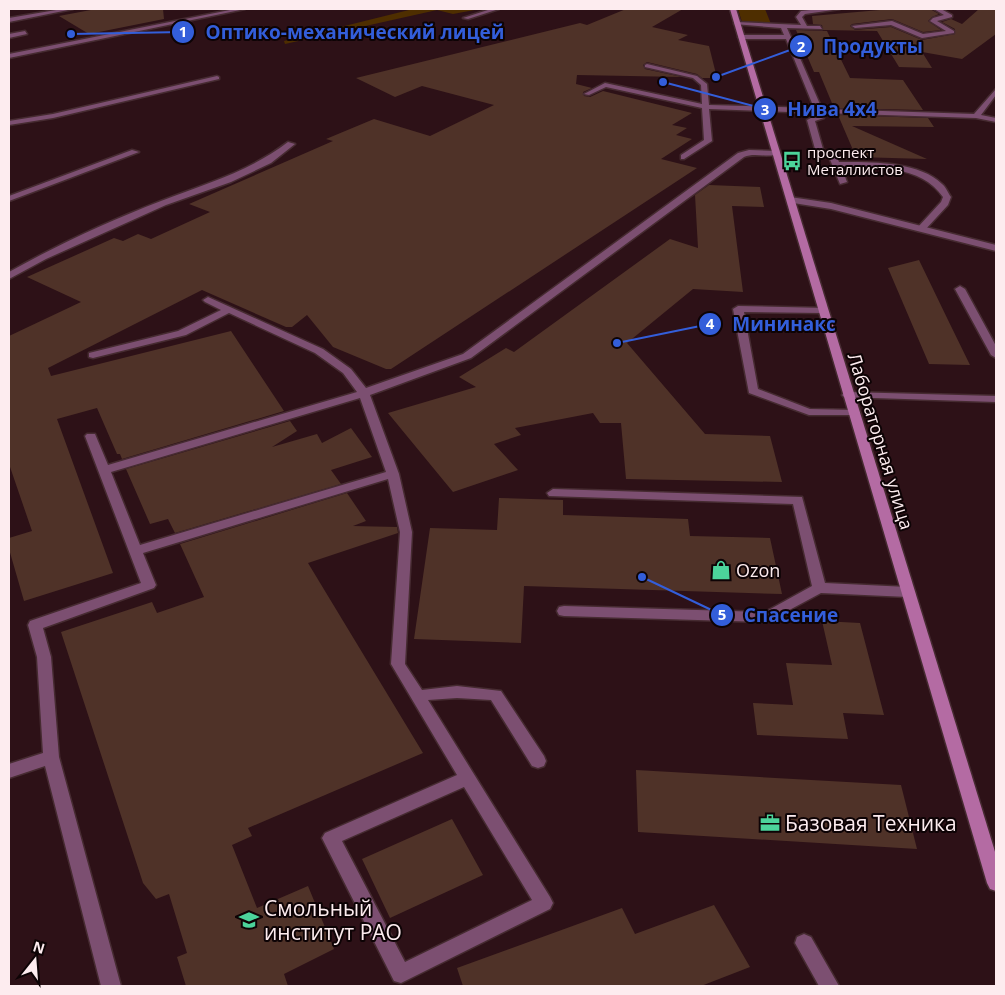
<svg xmlns="http://www.w3.org/2000/svg" width="1005" height="995" viewBox="0 0 1005 995" font-family="'Open Sans',sans-serif">
<style>
.green{fill:#4e2e00}
.building{fill:#4f3228}
.lines{fill:none;stroke-linecap:round;stroke-linejoin:round}
.lane-casing{stroke:#462b31;stroke-width:3}
.street-casing{stroke:#462b31;stroke-width:3}
.secondary-casing{stroke:#462b31;stroke-width:3}
.lane{fill:#7c4f71;fill-rule:evenodd}
.street{fill:#7c4f71;fill-rule:evenodd}
.secondary{fill:#b46ba3;fill-rule:evenodd}
.labels{text-anchor:middle;dominant-baseline:central;stroke-width:4;stroke-linejoin:round;paint-order:stroke}
.far-poi-label{font-size:15px;fill:#fdecef;stroke:#0d0305;text-anchor:start}
.street-label{font-size:18px;fill:#fdecef;stroke:#0d0305}
.poi-label{font-size:18px;fill:#fdecef;stroke:#0d0305;text-anchor:start}
.near-poi-label{font-size:21px;fill:#fdecef;stroke:#0d0305;text-anchor:start}
.leader{fill:none;stroke:#335eda;stroke-width:2}
.callout-dot{fill:#335eda;stroke:#0d0305;stroke-width:2}
.mark-label{font-size:15px;text-anchor:middle;font-weight:bold;fill:#fff}
.callout-label{font-size:19px;text-anchor:middle;font-weight:bold;fill:#335eda;stroke:#0d0305;stroke-width:4;stroke-linejoin:round;paint-order:stroke}
</style>
<rect width="100%" height="100%" fill="#2d1117"/>
<path class="green" d="M413,9H480L453,14L437,10L285,44L284,41Z
M738,9H765L771,24L742,22Z"/>
<path class="building" d="M96,9H163L164,19L89,34L59,16Z
M626,9H683L652,27L688,35L678,40L709,46L717,78H702L697,74L647,62L643,65L645,69L682,77L577,75L576,84L592,88L583,92L584,96L590,97L603,91L692,113L672,125L687,128L676,135L692,139L661,159L697,168L391,369H386L333,347L307,315L292,327H286L202,290L48,368L51,376L231,331L284,411L122,459L120,454H117L97,408L57,419L113,573L24,601L9,549V538L32,531L9,464V336L81,302L27,277L114,238L123,241L138,234L151,239L210,212L189,204L333,141L326,139L374,119L430,136L494,105L422,86L395,97L356,78L580,23L587,25Z
M891,9H930L939,14L932,17L928,21L941,30L923,32L892,19L852,24L850,26L855,30L891,27L922,40L955,34V29L942,22L951,19L962,24L979,9H996V34L962,59L922,52L932,68L899,67L877,31L823,30L822,25L813,24L812,16Z
M796,30L827,31L850,78L903,80L923,110L834,108L819,72H814Z
M838,115L928,118L934,127L852,126L927,159L856,157Z
M709,185L760,187L764,207L732,206L743,292L693,289L627,343L705,434L770,436L782,482L626,479L621,423H600L593,413L515,428L521,435L494,444L518,470L453,492L388,413L476,387L459,377L506,348L514,352L670,239L698,248L695,195Z
M919,260L948,320L970,365L929,364L888,268Z
M290,421L297,431L272,447L317,434L322,443L351,428L372,457L331,470L341,484L175,533L168,519L150,524L126,469Z
M347,493L366,521L353,526L397,527L398,533L308,563L423,753L248,828L252,836L232,845L257,908L308,886L334,949L284,974L288,986H186L177,957L187,953L169,894L156,899L143,883L61,632L152,602L157,613L204,597L180,544Z
M499,498L563,500V515L688,519L690,536L770,538L782,594L524,586L521,643L414,639L430,528L497,530Z
M822,621L860,623L884,715L843,713L848,739L757,735L753,703L793,705L786,663L832,665Z
M636,770L901,785L917,849L638,832Z
M452,819L483,875L390,918L362,859Z
M714,905L750,967L701,986H463L457,968L622,908L635,934Z"/>
<g class="lines">
<defs>
<path id="lane" d="M62,9H73L9,22V18Z
M235,9H245L9,58V54Z
M491,9H499L468,19L463,18Z
M820,9H840L805,14L802,17L807,26H820L822,29L787,28L822,109L974,114L996,89V95L981,115L996,118V122L976,118L823,113L824,118L815,121L823,149L819,151L815,149L807,120L817,115L816,113L709,109L712,141L684,159H681V155L704,140L702,108L606,87L589,95L584,94L605,83L702,104L701,85L693,78L645,67V65L647,64L697,76L707,84L709,105L814,108L786,39H741L738,37L741,35H784L781,28L734,24L737,22L801,25L796,17L801,11Z
M934,9H941L952,15V17L937,21L954,31V33L922,38L891,25L855,28L852,26L892,21L923,34L946,31L930,21L933,18L944,15Z
M25,31L27,34L9,38V34Z
M217,76L219,77V79L53,118L9,125V121L53,114Z
M288,142L295,144L271,163L231,182L166,205L46,259L9,279V272C57,245 109,221 161,201C207,183 247,173 288,142Z
M132,150L139,152L9,201V196Z
M749,150L776,151L780,153C770,159 755,152 744,157L471,358L370,395L399,474L412,532L405,664L422,690L457,686L501,691L544,756L546,761L544,766L538,768L532,766L491,700L457,698L428,700L550,897L553,903L550,909L401,983L394,981L322,838L325,833L457,775L391,664L400,532L388,479L143,553L156,585L154,588L43,628L51,657L59,757L121,986H101L45,766L9,778V764L43,753L37,657L28,625L30,621L141,583L85,436L87,434H95L108,465L357,392L343,373L315,353L229,313L186,335L93,358L89,357V353L178,331L221,310L205,302L203,300L208,297L323,349L351,369L366,388L463,354L738,153ZM360,398L386,472L140,545L111,472ZM464,787L532,900L405,962L342,841Z
M830,155H836L839,162C869,162 919,161 942,184C946,187 948,193 951,197L948,205L924,231H918V227L941,202L943,197C921,165 875,167 841,166L847,182L840,184L829,157Z
M960,286L965,289L996,346V358L991,355L955,289Z
M738,306L826,308L828,310L823,313L744,312L758,389L810,409L854,410L858,411L860,413L858,415H809L749,393L733,309Z
M848,392L996,396V402L844,397L842,395L844,393Z
M553,489L802,497L825,583L908,587L913,589L915,592L913,595L908,597L821,593L767,622L564,616L559,615L557,611L559,607L564,606L765,612L812,586L793,504L549,496L547,493Z
M804,934L811,937L839,986H819L795,943L797,937Z"/>
<path id="street" d="M790,197L831,203L996,245V251L831,209L787,202V198Z"/>
<path id="secondary" d="M730,9H736L996,855V891L990,889L987,883Z"/>
</defs>
<use href="#lane" class="lane-casing"/>
<use href="#street" class="street-casing"/>
<use href="#secondary" class="secondary-casing"/>
<use href="#lane" class="lane"/>
<use href="#street" class="street"/>
<use href="#secondary" class="secondary"/>
</g>
<defs>
<symbol id="bus-bare" viewBox="-9 -9 18 18"><path d="M-5-6H5V4H4V6H2V4H-2V6H-4V4H-5ZM-3.5-4V0h7V-4ZM-3.5 1.2v1.5H-2V1.2ZM2 1.2v1.5H3.5V1.2Z" fill="#4cd49b" stroke="#0d0305" stroke-width="2.5" paint-order="stroke"/></symbol>
<symbol id="shop-bare" viewBox="-9 -9 18 18"><path d="M-5-2.5h2.3a2.7 3.5 0 0 1 5.4 0H5L5.5 6h-11ZM-1.5-2.5h3a1.5 2.3 0 0 0-3 0Z" fill="#4cd49b" stroke="#0d0305" stroke-width="2.5" paint-order="stroke"/></symbol>
<symbol id="office-bare" viewBox="-9 -9 18 18"><path d="M-6-3h4V-5.5h4V-3h4V5H-6ZM-1-4.5V-3h2v-1.5ZM-6 0V1H6V0Z" fill="#4cd49b" stroke="#0d0305" stroke-width="2.5" paint-order="stroke"/></symbol>
<symbol id="university-bare" viewBox="-9 -9 18 18"><path d="M0-5L7-2L0 1L-7-2ZM-4 1L0 2.5L4 1V4Q0 6-4 4Z" fill="#4cd49b" stroke="#0d0305" stroke-width="2.5" paint-order="stroke"/></symbol>
</defs>
<g fill-rule="evenodd">
<use href="#bus-bare" x="778" y="147" width="28" height="28"/>
<use href="#shop-bare" x="707" y="556" width="28" height="28"/>
<use href="#office-bare" x="756" y="809" width="28" height="28"/>
<use href="#university-bare" x="235" y="906" width="28" height="28"/>
</g>
<g class="labels">
<g class="far-poi-label">
<text x="807" y="152">проспект<tspan x="807" dy="17">Металлистов</tspan></text>
</g>
<g class="street-label">
<text transform="translate(881 441) rotate(73)">Лабораторная улица</text>
</g>
<g class="poi-label">
<text x="736" y="570">Ozon</text>
</g>
<g class="near-poi-label">
<text x="785" y="823">Базовая Техника</text>
<text x="264" y="908">Смольный<tspan x="264" dy="24">институт РАО</tspan></text>
</g>
</g>
<path class="leader" d="M71 34L183 32M716 77L801 46M663 82L765 109M617 343L710 324M642 577L722 615"/>
<g class="callout-dot">
<circle cx="71" cy="34" r="5"/>
<circle cx="716" cy="77" r="5"/>
<circle cx="663" cy="82" r="5"/>
<circle cx="617" cy="343" r="5"/>
<circle cx="642" cy="577" r="5"/>
<circle cx="183" cy="32" r="12"/>
<circle cx="801" cy="46" r="12"/>
<circle cx="765" cy="109" r="12"/>
<circle cx="710" cy="324" r="12"/>
<circle cx="722" cy="615" r="12"/>
</g>
<g class="mark-label">
<text x="183" y="37">1</text>
<text x="801" y="52">2</text>
<text x="765" y="115">3</text>
<text x="710" y="329">4</text>
<text x="722" y="620">5</text>
</g>
<g class="callout-label">
<text x="355" y="39">Оптико-механический лицей</text>
<text x="873" y="53">Продукты</text>
<text x="832" y="116">Нива 4х4</text>
<text x="784" y="331">Мининакс</text>
<text x="791" y="622">Спасение</text>
</g>
<rect width="1005" height="995" fill="none" stroke="#fdecef" stroke-width="20"/>
<g transform="translate(35 960) rotate(17)" stroke="#0d0305" stroke-width="4" paint-order="stroke">
<path d="M0-4L9 19L0 12L-9 19Z" fill="#fdecef"/>
<text y="-8" font-size="14" font-weight="bold" text-anchor="middle" fill="#fdecef">N</text>
</g>
</svg>
